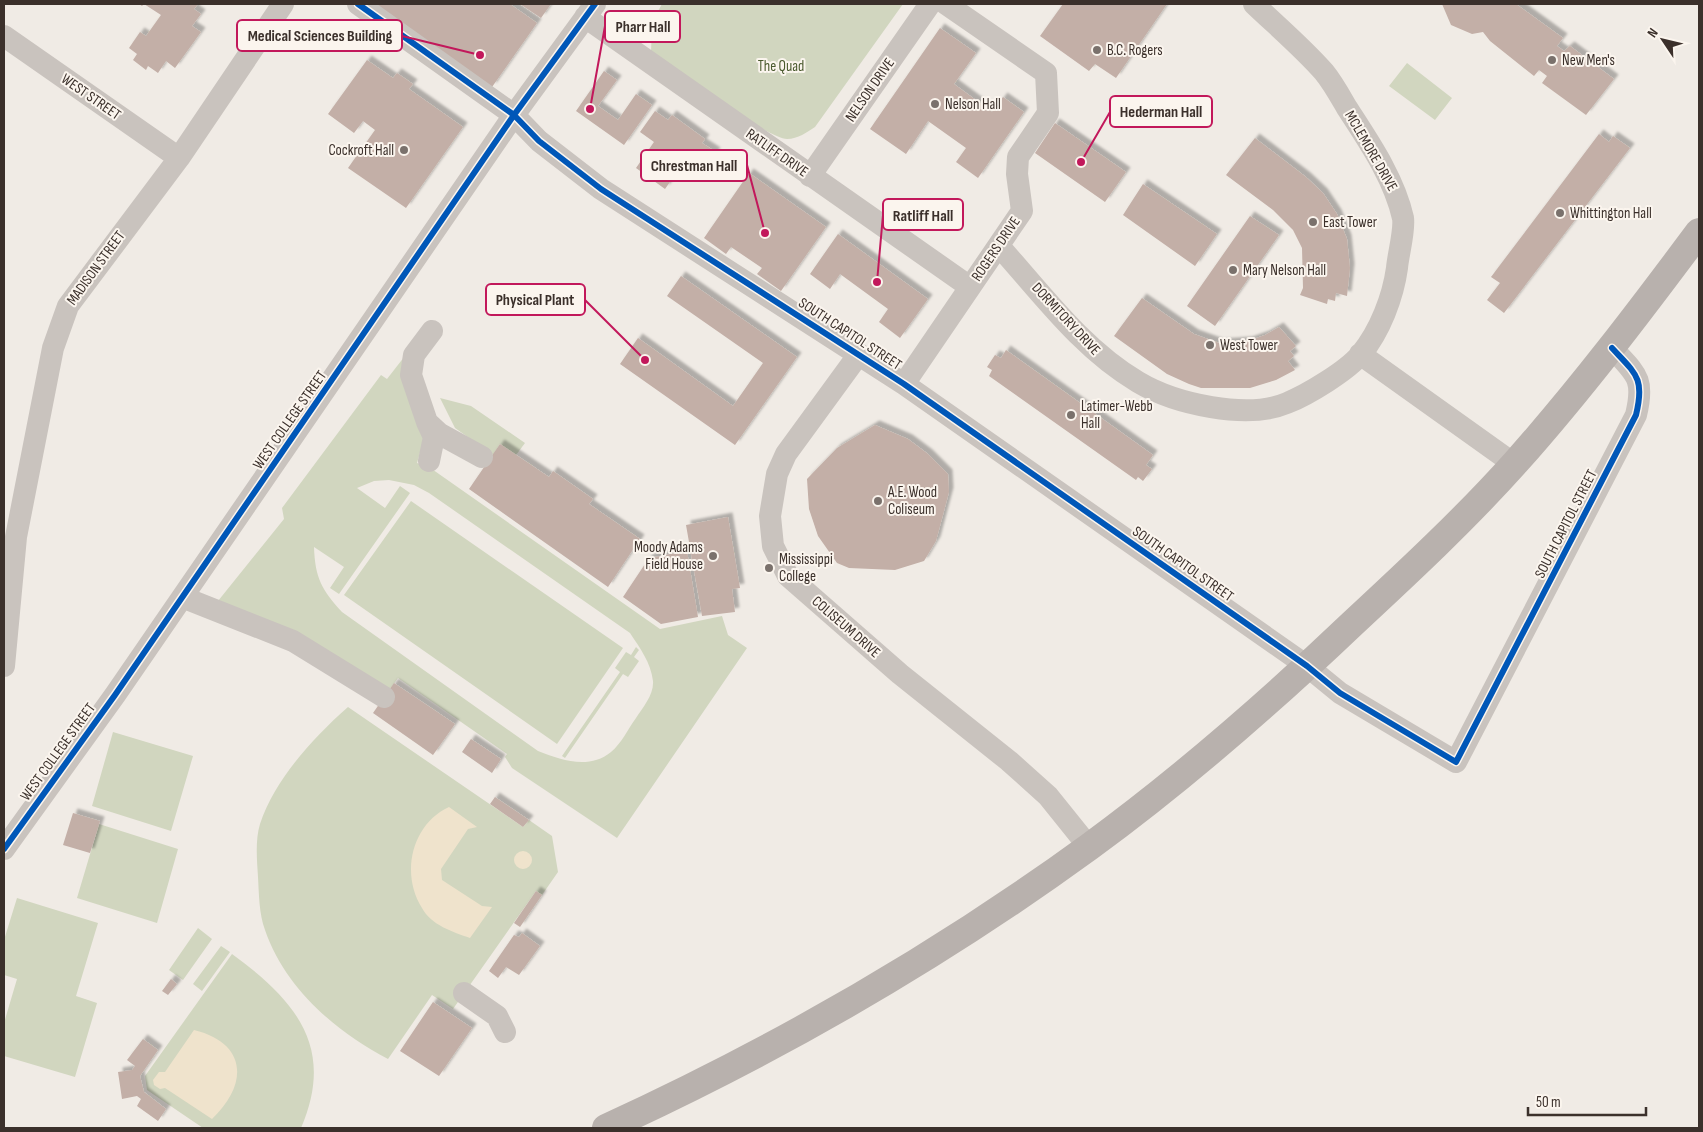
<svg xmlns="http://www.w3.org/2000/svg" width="1703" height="1132" viewBox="0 0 1703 1132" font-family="'Sofia Sans Condensed',sans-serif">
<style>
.green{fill:#d1d6bf;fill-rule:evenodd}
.sand{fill:#efe3cc}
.building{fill:#c3afa7;filter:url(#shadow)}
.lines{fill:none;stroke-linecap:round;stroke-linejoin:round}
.minor{stroke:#c9c3be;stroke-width:22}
.major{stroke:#b8b1ad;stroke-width:28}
.cycleway-casing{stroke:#fbf5ee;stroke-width:9}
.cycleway{stroke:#0057b8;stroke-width:6}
.poi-dot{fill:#7a716c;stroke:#fbf5ee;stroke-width:2}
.labels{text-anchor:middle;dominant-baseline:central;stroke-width:4;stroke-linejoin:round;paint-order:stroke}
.poi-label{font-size:15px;fill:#3b302b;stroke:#fbf5ee;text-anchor:start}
.park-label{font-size:15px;fill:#4a5a2e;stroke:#fbf5ee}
.street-label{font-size:15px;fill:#3b302b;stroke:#fbf5ee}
.leader{fill:none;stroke:#c2185b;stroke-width:2}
.callout-dot{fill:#c2185b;stroke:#fbf5ee;stroke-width:2}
.callout{fill:#fbf5ee;stroke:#c2185b;stroke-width:2}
.callout-label{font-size:16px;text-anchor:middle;font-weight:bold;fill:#3b302b}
</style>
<defs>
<filter id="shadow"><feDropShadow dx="4.5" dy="-4.5" stdDeviation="1" flood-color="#0004"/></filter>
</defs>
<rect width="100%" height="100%" fill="#f0ebe5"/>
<path class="green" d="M662,4H903L815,127C807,132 798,139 787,139C766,138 674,69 651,53L652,22Z
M1407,63L1452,98L1435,120L1389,86Z
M408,352L426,432L417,463L429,467L660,629L722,616L728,635L747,648L617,838L512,768L505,757L507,754L398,678L384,697L218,601L284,519L282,508L381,375L387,379ZM389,480L414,485L429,493L630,633C640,648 651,663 653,681C654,695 643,707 636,718C628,729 621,744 611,752C589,770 561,760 538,751L342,612C322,590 315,578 314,547L344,567L330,588L339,594L410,493L400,486L385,508L357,488L374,481Z
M440,398L471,406L525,443L516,455L500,444L493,455L455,428Z
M411,501L623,648L557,744L344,595Z
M636,647L639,650L634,657L639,661L628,677L623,674L565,758L562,756L620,672L615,668L626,652L631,655Z
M348,707L523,827L529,820L552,836L558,872L542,895L536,891L453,1009L432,995L388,1059C335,1031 285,988 265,930C259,914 259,894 258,877C257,861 255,840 260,824C275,779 313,738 348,707Z
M113,732L193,756L171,831L92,806Z
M99,824L178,849L157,923L77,898Z
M17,898L98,923L76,996L97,1003L75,1077L4,1056V1023L17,979L4,975V940Z
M198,928L212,939L183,980L169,970Z
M221,946L230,952L202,991L193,984Z
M232,954C295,1000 336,1047 301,1128H203L147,1090L145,1076Z"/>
<path class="sand" d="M449,807L477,827L468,829L441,869L442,880L482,906L492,907L470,938C453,932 431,925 422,908C400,873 412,824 449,807Z
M514 860a9 9 0 1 1 18 0a9 9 0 1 1-18 0Z
M194,1030C247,1043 249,1084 212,1119L165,1088L160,1089L154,1085L153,1080L159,1072H165Z"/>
<path class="building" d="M139,4H198L194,9L201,14L192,26L201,32L175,68L166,61L158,73L148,66L146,70L133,60L137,54L129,48L140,32L146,36L161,15L144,4L142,6Z
M374,4H510L537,23L492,87Z
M520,4H551L541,18Z
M1063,4H1167L1116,78L1095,64L1089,71L1040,36Z
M1442,4H1516L1563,38L1557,46L1564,51L1570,46L1614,79L1586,115L1542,83L1547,76L1539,70L1534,76L1490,41L1483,32L1472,34L1451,25Z
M940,28L976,53L954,84L992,112L1003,97L1024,112L978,178L956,162L966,148L928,121L906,154L870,129Z
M367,60L393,78L397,73L413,84L409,89L463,127L406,208L348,168L375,130L363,121L354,133L328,114Z
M604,71L617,80L598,106L618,120L636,94L652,105L624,145L576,111Z
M655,111L668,120L672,115L705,139L702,143L716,152L701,174L684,162L665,189L636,168L654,142L640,132Z
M1055,123L1126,172L1105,202L1035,153Z
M1599,134L1609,142L1613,136L1630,148L1504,313L1487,300L1500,283L1491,277Z
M1255,138L1306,177L1323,193L1337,214L1347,239L1350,268L1347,296L1336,293L1335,301L1328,299L1327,304L1300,295L1303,288L1302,248L1293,230L1273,210L1226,175Z
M749,173L826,227L781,291L757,274L762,268L731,247L726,254L704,238Z
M1143,184L1217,234L1195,266L1123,215Z
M1250,216L1279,235L1215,326L1187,306Z
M838,234L928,299L900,338L879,322L888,309L840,274L830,289L810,274Z
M681,276L797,357L735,445L620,364L638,338L733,406L763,363L667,296Z
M1142,298L1194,334L1219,343L1248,341L1265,335L1279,327L1296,346L1290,351L1294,356L1288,361L1295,370L1276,380L1250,388H1201L1189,384L1167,374L1114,336Z
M1006,350L1153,455L1146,465L1152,469L1143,481L1138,477L1136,480L989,376L992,370L987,367L995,355L1001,358Z
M875,425L908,439L928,454L948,474L949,492L936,541L924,561L895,570L849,568L837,563L818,536L809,509L807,479L837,448Z
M500,444L549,477L553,471L593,499L589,504L640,539L608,587L469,489Z
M728,517L740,588L732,589L735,612L702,616L686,525Z
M687,551L698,617L661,624L623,597L649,558Z
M394,683L455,724L433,755L373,713Z
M471,739L501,759L492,773L462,752Z
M495,797L529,820L523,827L490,804Z
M73,813L100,821L90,853L63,845Z
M536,891L542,895L520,927L514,923Z
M522,933L540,946L519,975L506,967L498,978L489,971L514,935L519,937Z
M171,979L177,984L168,995L162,991Z
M433,1002L472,1028L439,1076L400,1051Z
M143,1039L158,1050L140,1076L144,1092L166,1109L158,1121L137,1106L141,1099L137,1096L122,1099L118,1072L132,1070L135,1066L127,1060Z"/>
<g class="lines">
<path class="minor" d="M358,4L514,115L539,141L601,189L904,384L1307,666L1340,693L1456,762L1636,415C1645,378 1636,374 1612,348
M585,17L970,287
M4,36L179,158
M810,176L930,4
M999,246C1042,294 1082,349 1138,382C1175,404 1247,420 1287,403C1307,395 1347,371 1361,354C1380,331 1393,297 1397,268C1398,255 1405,230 1403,218C1394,178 1369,142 1347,108C1340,96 1333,83 1324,72C1303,48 1277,26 1254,4
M432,331L414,355L411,375L427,422L440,434L482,457
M859,354L786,454L777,474L770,516L773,546L788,576L900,674L1009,761L1048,796L1089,847
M1360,354L1514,464
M904,384L1022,211L1017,174L1018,157L1048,113L1046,73L946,4
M427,422L434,437L429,461
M182,597L293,641L384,697
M4,666L16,537L53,348L68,306L179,158L283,4
M4,849L115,695L514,115L595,4
M464,993L497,1016L505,1032"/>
<path class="major" d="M606,1128C776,1050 938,957 1089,847C1182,779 1269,703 1352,624C1408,572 1465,519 1516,462C1581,389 1640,311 1699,232"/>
<defs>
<path id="cycleway" d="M358,4L514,115L539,141L601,189L904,384L1307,666L1340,693L1456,762L1636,415C1645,378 1636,374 1612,348
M4,849L115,695L514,115L595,4"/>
</defs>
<use href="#cycleway" class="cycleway-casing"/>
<use href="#cycleway" class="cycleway"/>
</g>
<g class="poi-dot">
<circle cx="1097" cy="50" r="5"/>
<circle cx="1552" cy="60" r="5"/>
<circle cx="935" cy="104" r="5"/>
<circle cx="404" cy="150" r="5"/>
<circle cx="1560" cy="213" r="5"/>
<circle cx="1313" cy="222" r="5"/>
<circle cx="1233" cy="270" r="5"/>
<circle cx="1210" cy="345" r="5"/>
<circle cx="1071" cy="415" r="5"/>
<circle cx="878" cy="501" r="5"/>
<circle cx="713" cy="556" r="5"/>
<circle cx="769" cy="568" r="5"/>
</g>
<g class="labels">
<g class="poi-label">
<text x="1107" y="50">B.C. Rogers</text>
<text x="1562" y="60">New Men's</text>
<text x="945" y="104">Nelson Hall</text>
<text x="394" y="150" text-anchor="end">Cockroft Hall</text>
<text x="1570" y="213">Whittington Hall</text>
<text x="1323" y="222">East Tower</text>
<text x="1243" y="270">Mary Nelson Hall</text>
<text x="1220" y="345">West Tower</text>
<text x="1081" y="406">Latimer-Webb<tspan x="1081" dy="17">Hall</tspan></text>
<text x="888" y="492">A.E. Wood<tspan x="888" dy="17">Coliseum</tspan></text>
<text x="703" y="547" text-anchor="end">Moody Adams<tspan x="703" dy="17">Field House</tspan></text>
<text x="779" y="559">Mississippi<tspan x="779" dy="17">College</tspan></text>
</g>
<g class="park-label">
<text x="781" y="66">The Quad</text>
</g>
<g class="street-label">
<text transform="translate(870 90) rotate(-55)">NELSON DRIVE</text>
<text transform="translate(91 97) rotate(35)">WEST STREET</text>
<text transform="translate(1371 151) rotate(60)">MCLEMORE DRIVE</text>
<text transform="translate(777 153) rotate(35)">RATLIFF DRIVE</text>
<text transform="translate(996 249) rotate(-56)">ROGERS DRIVE</text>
<text transform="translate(96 268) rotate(-54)">MADISON STREET</text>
<text transform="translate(1066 319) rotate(47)">DORMITORY DRIVE</text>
<text transform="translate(850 334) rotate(33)">SOUTH CAPITOL STREET</text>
<text transform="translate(290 420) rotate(-55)">WEST COLLEGE STREET</text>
<text transform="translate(1566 524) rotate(-63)">SOUTH CAPITOL STREET</text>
<text transform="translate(1183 564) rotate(35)">SOUTH CAPITOL STREET</text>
<text transform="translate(846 627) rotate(41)">COLISEUM DRIVE</text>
<text transform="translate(58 752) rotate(-54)">WEST COLLEGE STREET</text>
</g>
</g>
<path class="leader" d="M590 109L605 26M480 55L402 36M1081 162L1110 112M765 233L747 165M877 282L883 215M645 360L585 300"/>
<g class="callout-dot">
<circle cx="590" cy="109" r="5"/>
<circle cx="480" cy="55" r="5"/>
<circle cx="1081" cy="162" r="5"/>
<circle cx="765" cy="233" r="5"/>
<circle cx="877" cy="282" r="5"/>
<circle cx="645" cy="360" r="5"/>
</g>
<g class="callout">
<rect x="605" y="11" width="75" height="31" rx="5"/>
<rect x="237" y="20" width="165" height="31" rx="5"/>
<rect x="1110" y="96" width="102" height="31" rx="5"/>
<rect x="641" y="150" width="106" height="31" rx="5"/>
<rect x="883" y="199" width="80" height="31" rx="5"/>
<rect x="486" y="284" width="99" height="31" rx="5"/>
</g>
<g class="callout-label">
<text x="643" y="32">Pharr Hall</text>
<text x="320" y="41">Medical Sciences Building</text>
<text x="1161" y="117">Hederman Hall</text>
<text x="694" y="171">Chrestman Hall</text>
<text x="923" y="221">Ratliff Hall</text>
<text x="535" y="305">Physical Plant</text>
</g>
<rect width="1703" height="1132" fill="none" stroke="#3b302b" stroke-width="10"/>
<g transform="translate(1663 40) rotate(305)" stroke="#fbf5ee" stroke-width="4" paint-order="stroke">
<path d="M0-4L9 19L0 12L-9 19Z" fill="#3b302b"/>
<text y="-8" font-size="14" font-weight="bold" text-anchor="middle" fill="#3b302b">N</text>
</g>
<path d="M1528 1107v8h118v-8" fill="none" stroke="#3b302b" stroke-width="2.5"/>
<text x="1536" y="1107" font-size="15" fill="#3b302b" stroke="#fbf5ee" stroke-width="4" paint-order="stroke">50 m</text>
</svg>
